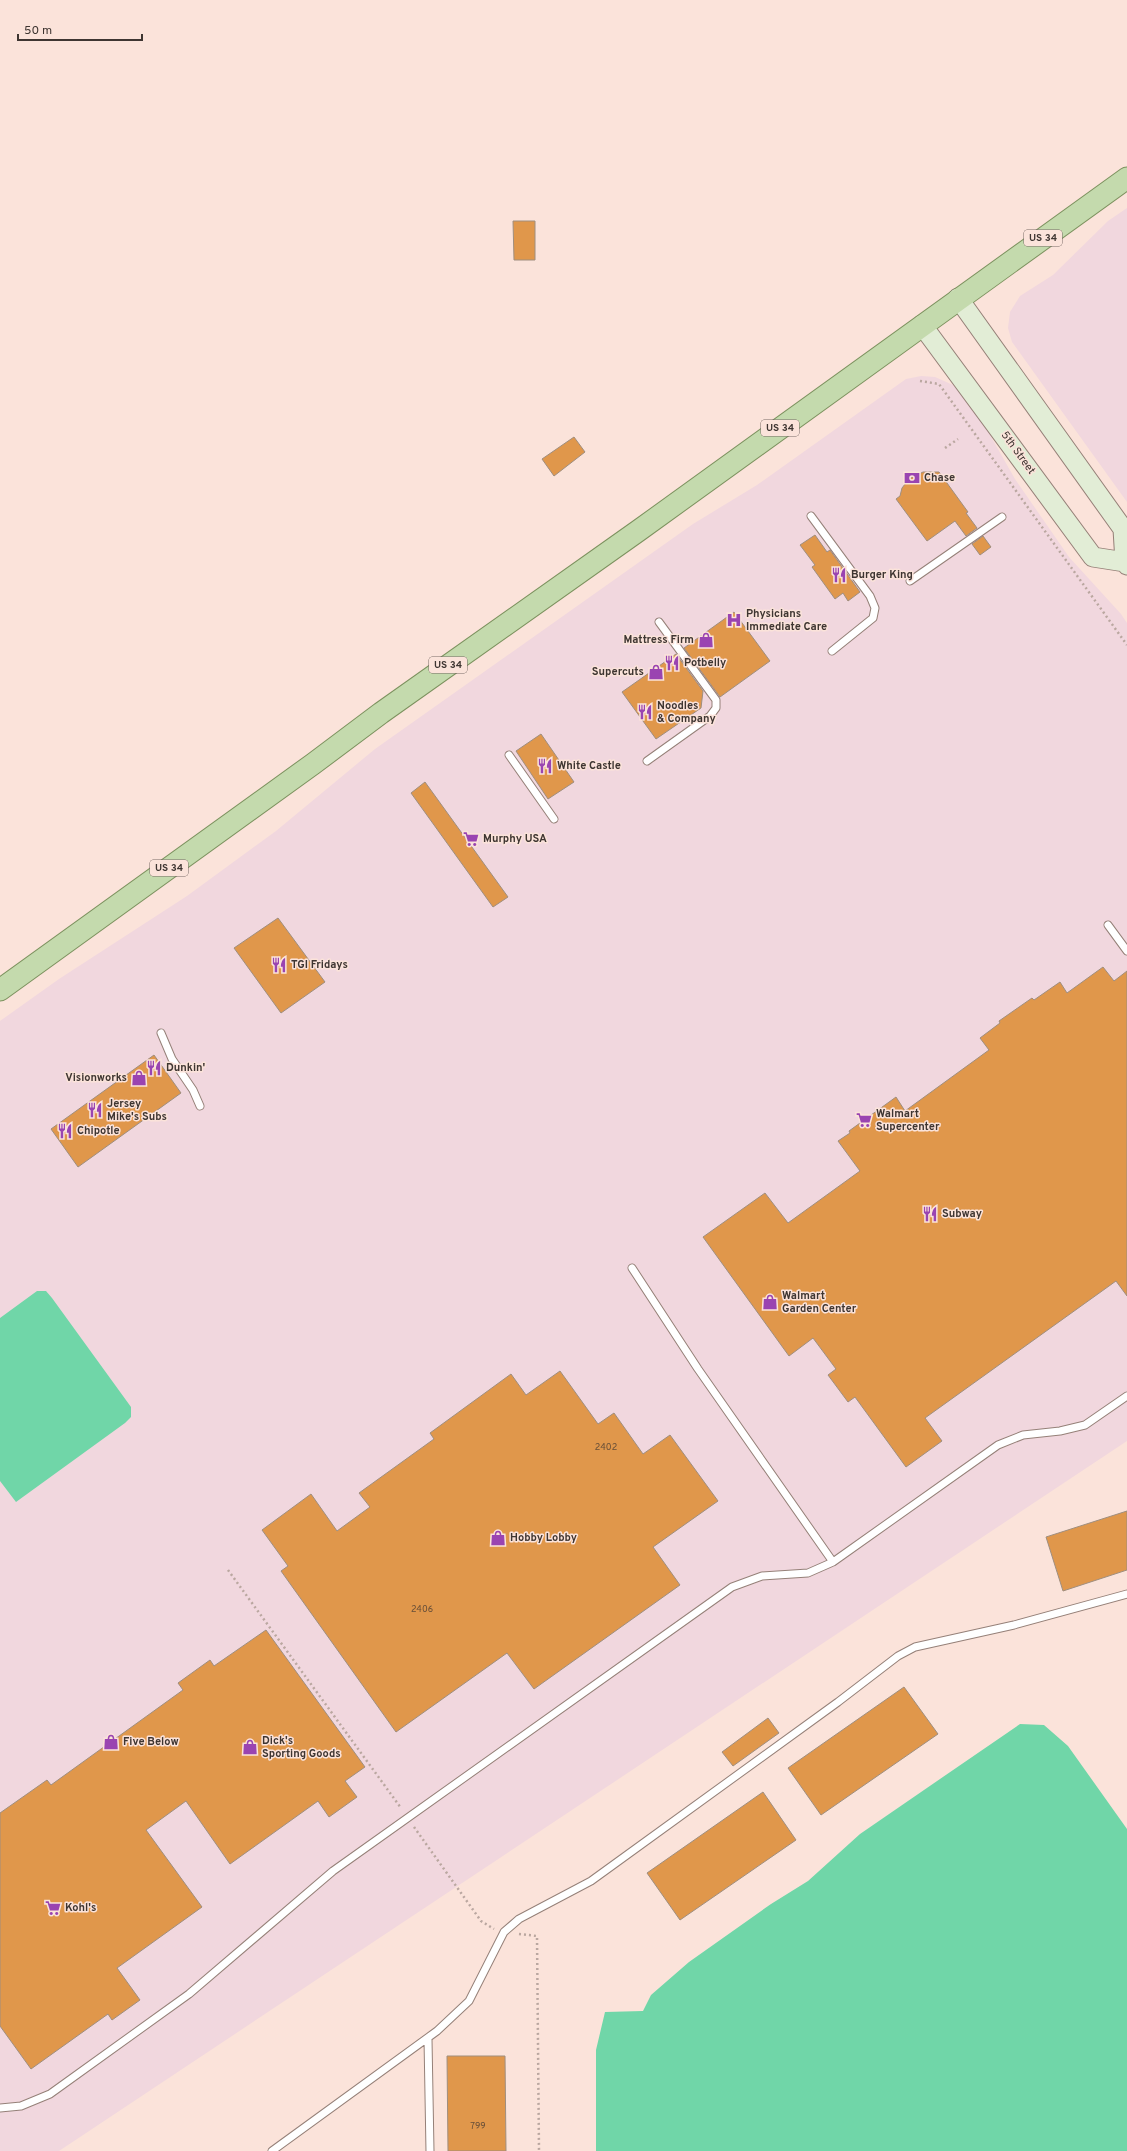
<svg xmlns="http://www.w3.org/2000/svg" width="1127" height="2151" viewBox="0 0 1127 2151" font-family="Overpass,sans-serif">
<style>
.commercial{fill:#f1d7de}
.green{fill:#70d6a8}
.building{fill:#e0974b;stroke:#9f8e7f}
.lines{fill:none;stroke-linecap:round;stroke-linejoin:round}
.lane-casing{stroke:#958078;stroke-width:9}
.secondary-casing{stroke:#958078;stroke-width:21}
.primary-casing{stroke:#7c915e;stroke-width:23}
.path{stroke:#baa7a0;stroke-width:2.5;stroke-dasharray:2 3;stroke-linecap:butt}
.lane{stroke:#fff;stroke-width:7}
.secondary{stroke:#e2edd6;stroke-width:19}
.primary{stroke:#c4daad;stroke-width:21}
.labels{text-anchor:middle;dominant-baseline:central;stroke-width:3;stroke-linejoin:round;paint-order:stroke}
.number-label{font-size:9px;fill:#664e38}
.shield{fill:#fbe3da;stroke:#776964;stroke-width:1}
.shield-label{font-size:10px;font-weight:bold;fill:#3e3531}
.street-label{font-size:11px;fill:#3e3531;stroke:#fbe3da}
.poi-label{font-size:11px;font-weight:bold;fill:#3e3531;stroke:#fbe3da;text-anchor:start}
</style>
<rect width="100%" height="100%" fill="#fbe3da"/>
<path class="commercial" d="M1127,208V502L1012,342L1008,328L1010,312L1020,296L1053,275L1108,221Z
M921,376L935,377L953,385L965,397L982,421L1015,479L1069,557L1121,614L1127,623V1441L59,2151H0V1021L59,979L187,896L276,831L375,749L693,524L757,485L906,379Z"/>
<path class="green" d="M37,1291H46L52,1298L131,1407V1417L125,1423L16,1502L0,1481V1318Z
M1020,1724L1044,1725L1068,1746L1127,1829V2151H596V2050L605,2012L643,2011L651,1995L689,1962L771,1904L808,1881L860,1834Z"/>
<path class="building" d="M513,221H535V260H514Z
M574,437L585,452L554,476L542,459Z
M923,472H939L968,512L966,513L977,528L966,536L955,521L927,541L896,499L900,496L902,488L909,479Z
M815,535L827,552L830,550L860,592L848,601L843,593L835,599L812,567L815,565L800,545Z
M983,536L991,547L980,555L972,544Z
M734,612L770,661L720,697L684,648Z
M676,654L703,691L701,708L656,739L622,692Z
M541,734L574,782L548,799L516,751Z
M425,782L508,897L493,907L411,793Z
M278,918L325,982L281,1013L234,948Z
M1103,967L1114,981L1127,971V1296L1116,1281L925,1418L942,1441L906,1467L855,1397L848,1402L828,1375L836,1369L813,1338L789,1356L703,1237L765,1193L788,1223L860,1171L838,1141L850,1133L849,1131L896,1097L905,1111L989,1050L980,1038L1000,1023L999,1021L1032,998L1034,1000L1060,982L1067,993Z
M154,1055L181,1093L78,1167L51,1129Z
M560,1371L598,1424L614,1413L643,1454L670,1435L718,1501L653,1547L680,1585L534,1689L507,1653L396,1732L281,1571L288,1566L262,1530L311,1494L337,1531L370,1507L359,1493L434,1439L430,1433L511,1374L526,1395Z
M1127,1511V1570L1063,1591L1046,1537Z
M266,1630L365,1767L345,1781L357,1797L329,1817L318,1801L230,1864L186,1801L146,1830L202,1907L117,1968L140,2000L112,2020L108,2014L31,2069L0,2026V1813L47,1780L51,1785L183,1690L178,1683L210,1660L214,1666Z
M904,1687L938,1734L821,1815L788,1768Z
M768,1718L779,1733L733,1766L722,1752Z
M763,1792L796,1840L680,1920L647,1873Z
M447,2056H505L506,2151H448Z"/>
<g class="lines">
<defs>
<path id="lane" d="M811,516L870,596L875,608L873,618L832,651
M910,581L1002,517
M509,755L554,819
M647,761L710,716L716,708V700L659,622
M1108,925L1127,951
M161,1033L172,1059L193,1090L200,1106
M632,1268L698,1369L833,1562
M428,2039L430,2151
M0,2108L21,2106L50,2094L189,1994L333,1871L732,1587L762,1576L808,1573L833,1562L998,1445L1023,1435L1060,1431L1085,1425L1127,1396
M272,2151L437,2031L469,2001L504,1932L519,1919L591,1881L838,1702L898,1656L915,1647L1014,1625L1127,1594"/>
<path id="secondary" d="M958,298L1123,529L1125,562L1127,565
M922,325L1093,557L1125,562"/>
<path id="primary" d="M0,990L313,764L381,713L638,531L1127,178"/>
</defs>
<use href="#lane" class="lane-casing"/>
<use href="#secondary" class="secondary-casing"/>
<use href="#primary" class="primary-casing"/>
<path class="path" d="M920,381L939,384L1127,645
M945,448L958,439
M228,1570L401,1808
M414,1827L481,1921L494,1929
M519,1934L537,1936L539,2151"/>
<use href="#lane" class="lane"/>
<use href="#secondary" class="secondary"/>
<use href="#primary" class="primary"/>
</g>
<defs>
<symbol id="bank-bare" viewBox="-9 -9 18 18"><path d="M-6-4H6V4H-6ZM0-2.3a2.3 2.3 0 1 0 0 4.6a2.3 2.3 0 1 0 0-4.6Z" fill="#9a44b1" stroke="#fbe3da" stroke-width="2.5" paint-order="stroke"/></symbol>
<symbol id="restaurant-bare" viewBox="-9 -9 18 18"><path d="M-5-6h1v4h1v-4h1v4h1v-4h1v5L-1.5 .5V6h-2V.5L-5-1ZM5-6V6H3V1.5H1.5Q1.5-4 5-6Z" fill="#9a44b1" stroke="#fbe3da" stroke-width="2.5" paint-order="stroke"/></symbol>
<symbol id="hospital-bare" viewBox="-9 -9 18 18"><path d="M-5-5h3v3.5h4V-5h3V5h-3V1.5h-4V5h-3Z" fill="#9a44b1" stroke="#fbe3da" stroke-width="2.5" paint-order="stroke"/></symbol>
<symbol id="shop-bare" viewBox="-9 -9 18 18"><path d="M-5-2.5h2.3a2.7 3.5 0 0 1 5.4 0H5L5.5 6h-11ZM-1.5-2.5h3a1.5 2.3 0 0 0-3 0Z" fill="#9a44b1" stroke="#fbe3da" stroke-width="2.5" paint-order="stroke"/></symbol>
<symbol id="supermarket-bare" viewBox="-9 -9 18 18"><path d="M-6-5.5h2.5l.6 2H6L4.5 2H-2.5L-4.4-4H-6ZM-1.5 3.2a1.3 1.3 0 1 0 .1 0ZM3 3.2a1.3 1.3 0 1 0 .1 0Z" fill="#9a44b1" stroke="#fbe3da" stroke-width="2.5" paint-order="stroke"/></symbol>
</defs>
<g fill-rule="evenodd">
<use href="#bank-bare" x="901" y="467" width="22" height="22"/>
<use href="#restaurant-bare" x="828" y="564" width="22" height="22"/>
<use href="#hospital-bare" x="723" y="609" width="22" height="22"/>
<use href="#shop-bare" x="695" y="629" width="22" height="22"/>
<use href="#restaurant-bare" x="661" y="652" width="22" height="22"/>
<use href="#shop-bare" x="645" y="661" width="22" height="22"/>
<use href="#restaurant-bare" x="634" y="701" width="22" height="22"/>
<use href="#restaurant-bare" x="534" y="755" width="22" height="22"/>
<use href="#supermarket-bare" x="460" y="828" width="22" height="22"/>
<use href="#restaurant-bare" x="268" y="954" width="22" height="22"/>
<use href="#restaurant-bare" x="143" y="1057" width="22" height="22"/>
<use href="#shop-bare" x="128" y="1067" width="22" height="22"/>
<use href="#restaurant-bare" x="84" y="1099" width="22" height="22"/>
<use href="#supermarket-bare" x="853" y="1109" width="22" height="22"/>
<use href="#restaurant-bare" x="54" y="1120" width="22" height="22"/>
<use href="#restaurant-bare" x="919" y="1203" width="22" height="22"/>
<use href="#shop-bare" x="759" y="1291" width="22" height="22"/>
<use href="#shop-bare" x="487" y="1527" width="22" height="22"/>
<use href="#shop-bare" x="100" y="1731" width="22" height="22"/>
<use href="#shop-bare" x="239" y="1736" width="22" height="22"/>
<use href="#supermarket-bare" x="42" y="1897" width="22" height="22"/>
</g>
<g class="labels">
<g class="number-label">
<text x="606" y="1447">2402</text>
<text x="422" y="1609">2406</text>
<text x="478" y="2126">799</text>
</g>
<g class="shield">
<rect x="1024" y="230" width="38" height="16" rx="3"/>
<rect x="761" y="420" width="38" height="16" rx="3"/>
<rect x="429" y="657" width="38" height="16" rx="3"/>
<rect x="150" y="860" width="38" height="16" rx="3"/>
</g>
<g class="shield-label">
<text x="1043" y="238">US 34</text>
<text x="780" y="428">US 34</text>
<text x="448" y="665">US 34</text>
<text x="169" y="868">US 34</text>
</g>
<g class="street-label">
<text transform="translate(1018 453) rotate(54)">5th Street</text>
</g>
<g class="poi-label">
<text x="924" y="478">Chase</text>
<text x="851" y="575">Burger King</text>
<text x="746" y="614">Physicians<tspan x="746" dy="13">Immediate Care</tspan></text>
<text x="694" y="640" text-anchor="end">Mattress Firm</text>
<text x="684" y="663">Potbelly</text>
<text x="644" y="672" text-anchor="end">Supercuts</text>
<text x="657" y="706">Noodles<tspan x="657" dy="13">&amp; Company</tspan></text>
<text x="557" y="766">White Castle</text>
<text x="483" y="839">Murphy USA</text>
<text x="291" y="965">TGI Fridays</text>
<text x="166" y="1068">Dunkin'</text>
<text x="127" y="1078" text-anchor="end">Visionworks</text>
<text x="107" y="1104">Jersey<tspan x="107" dy="13">Mike's Subs</tspan></text>
<text x="876" y="1114">Walmart<tspan x="876" dy="13">Supercenter</tspan></text>
<text x="77" y="1131">Chipotle</text>
<text x="942" y="1214">Subway</text>
<text x="782" y="1296">Walmart<tspan x="782" dy="13">Garden Center</tspan></text>
<text x="510" y="1538">Hobby Lobby</text>
<text x="262" y="1741">Dick's<tspan x="262" dy="13">Sporting Goods</tspan></text>
<text x="123" y="1742">Five Below</text>
<text x="65" y="1908">Kohl's</text>
</g>
</g>
<path d="M18 34v6h124v-6" fill="none" stroke="#3e3531" stroke-width="2"/>
<text x="24" y="34" font-size="12" fill="#3e3531" stroke="#fbe3da" stroke-width="3" paint-order="stroke">50 m</text>
</svg>
